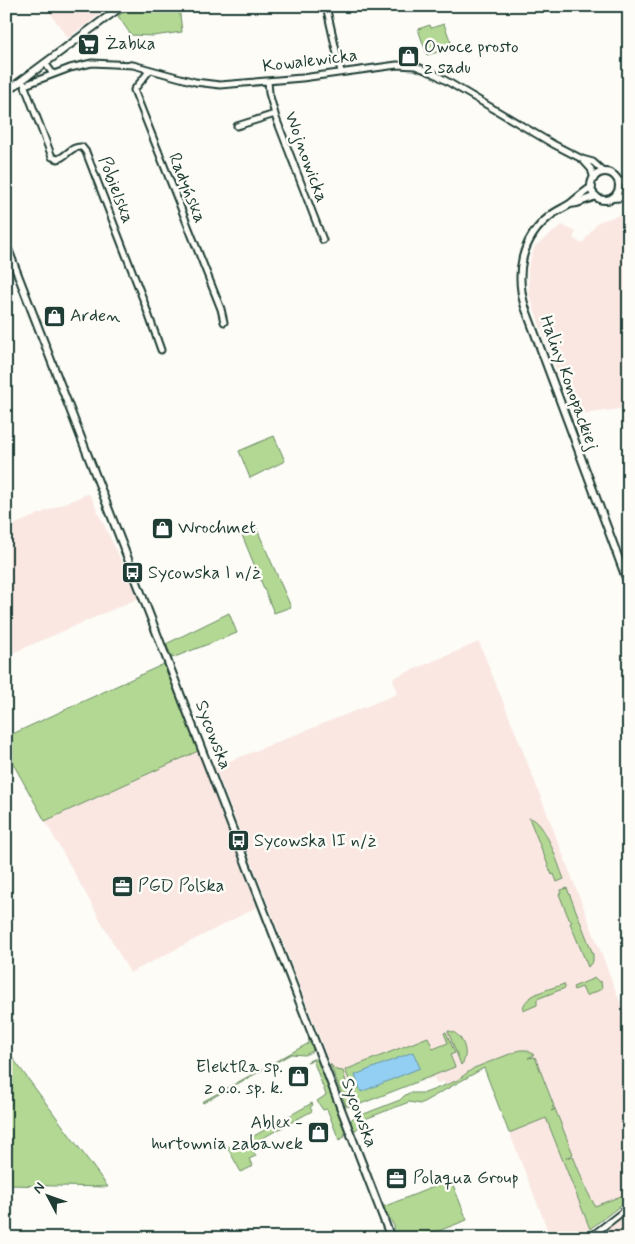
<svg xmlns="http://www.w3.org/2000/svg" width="635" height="1244" viewBox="0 0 635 1244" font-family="Mynerve,sans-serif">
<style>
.built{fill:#fae7e2}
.green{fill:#b3d893;stroke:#698a64}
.water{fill:#93cff3;stroke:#6595a7}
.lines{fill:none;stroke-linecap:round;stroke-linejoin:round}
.minor-casing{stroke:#1f3d34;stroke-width:9}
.tertiary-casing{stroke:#1f3d34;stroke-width:10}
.minor{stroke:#fdfcf7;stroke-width:5}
.tertiary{stroke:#fdfcf7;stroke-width:6}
.labels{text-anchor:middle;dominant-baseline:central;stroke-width:5;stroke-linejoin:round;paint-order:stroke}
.poi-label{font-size:18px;fill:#1f3d34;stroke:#fdfcf7;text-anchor:start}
.street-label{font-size:18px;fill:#1f3d34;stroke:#fdfcf7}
</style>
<rect width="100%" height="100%" fill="#fdfcf7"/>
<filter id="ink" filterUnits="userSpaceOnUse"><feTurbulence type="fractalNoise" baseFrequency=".02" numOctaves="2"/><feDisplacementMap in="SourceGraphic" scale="10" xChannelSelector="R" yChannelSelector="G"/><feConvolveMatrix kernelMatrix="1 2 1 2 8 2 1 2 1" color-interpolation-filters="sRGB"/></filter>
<g filter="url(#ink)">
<path class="built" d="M45,6H111L68,38Z
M629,212V408L573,415L529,295L528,268L532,254L535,246L562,225L576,232L573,238L582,244L598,222Z
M89,493L139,598L6,656V528Z
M479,642L521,746L629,1025V1199L579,1238H561L558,1232L550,1236L484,1068L433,1096L432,1091L445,1085L443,1081L436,1084L434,1077L428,1080L427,1078L361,1103L342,1095L215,767L397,694L393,678Z
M198,751L257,907L130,973L45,821Z
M629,1207V1238H589Z"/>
<path class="green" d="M133,6H179L182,32L153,36L131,35L118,16Z
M444,24L453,48L427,55L418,29L430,25L431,28Z
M274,436L285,461L250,478L239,451Z
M256,527L291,607L274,613L242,535Z
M229,613L237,633L172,658L166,644Z
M164,664L198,751L45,821L6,751V737Z
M529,818C545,819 558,865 564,879L557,882L554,874L552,875Z
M567,888L593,954V961L588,967L570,923L572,922L569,919L559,894L561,893V890Z
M595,978L599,982L601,981L602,989L586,996L582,987L574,990L573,987Z
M564,984L565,988L537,999V1005L523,1011C522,994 551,989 564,984Z
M448,1031C462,1031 471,1055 461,1065Z
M446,1032L455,1053L450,1055L455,1067L353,1107L346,1106L330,1064L336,1070L343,1071L349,1093L354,1091L345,1070L428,1037L433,1049L448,1043L444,1033Z
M308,1033L313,1044V1051L305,1055L291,1054L203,1103L202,1102L309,1043Z
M6,1049L108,1187L6,1185Z
M520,1050H527L534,1055L528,1058L535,1057L554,1106L552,1107H554L555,1109L551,1111L555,1109L573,1154L566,1158L573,1156L587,1191L595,1206L629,1193V1199L590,1229L546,1118L509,1133L484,1068L420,1104L409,1102L365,1119L356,1130L351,1128V1120L357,1114H364L400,1100L404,1096L409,1093H425L456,1081L474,1068Z
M313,1059H318L346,1130L344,1137L339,1140L327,1109L323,1110L317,1101L326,1095L313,1060L307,1062Z
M312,1103L313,1105L310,1107L312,1111L250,1145L256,1156L249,1159L253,1166L241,1172L227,1147L229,1146L231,1149Z
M451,1180L467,1220L420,1238H396L394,1226L383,1207Z"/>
<path class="water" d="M413,1052L420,1068L361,1092L355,1075Z"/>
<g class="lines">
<defs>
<path id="minor" d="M326,6L341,72
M45,63L53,74
M150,70L134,90L221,309L224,322
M268,81L269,93L276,118L323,240
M24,84L52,157L58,159C67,156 71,146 82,147L86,152L143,299L161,350
M25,85L70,68L92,63L133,65L195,82L220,85L302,78L397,65L415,66L433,73L553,144L582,159L593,162L604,172
M237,126L275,114
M582,159L591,169L594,179
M589,1238L629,1207"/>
<path id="tertiary" d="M6,92L122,6
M591 186a14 14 0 1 1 28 0a14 14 0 1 1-28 0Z
M618,181L629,183
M592,187C584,192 577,198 570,204C564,208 556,211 550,216C521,239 515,273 525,307L629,586
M612,198L629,197
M570,204L577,203L596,196
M6,244L391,1238"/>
</defs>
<use href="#minor" class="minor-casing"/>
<use href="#tertiary" class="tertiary-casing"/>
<use href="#minor" class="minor"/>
<use href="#tertiary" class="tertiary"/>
</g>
</g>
<defs>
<symbol id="supermarket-square" viewBox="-11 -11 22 22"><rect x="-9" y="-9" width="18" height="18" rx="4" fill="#1f3d34" stroke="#fdfcf7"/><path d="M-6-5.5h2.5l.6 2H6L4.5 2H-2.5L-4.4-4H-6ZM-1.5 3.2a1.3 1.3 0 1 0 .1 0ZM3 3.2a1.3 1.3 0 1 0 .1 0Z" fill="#fff"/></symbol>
<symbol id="shop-square" viewBox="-11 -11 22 22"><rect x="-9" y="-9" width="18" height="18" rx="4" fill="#1f3d34" stroke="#fdfcf7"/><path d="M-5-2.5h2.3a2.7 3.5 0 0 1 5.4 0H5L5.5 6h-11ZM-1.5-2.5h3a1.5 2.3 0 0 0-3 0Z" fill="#fff"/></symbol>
<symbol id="bus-square" viewBox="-11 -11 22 22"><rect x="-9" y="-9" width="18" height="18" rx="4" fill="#1f3d34" stroke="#fdfcf7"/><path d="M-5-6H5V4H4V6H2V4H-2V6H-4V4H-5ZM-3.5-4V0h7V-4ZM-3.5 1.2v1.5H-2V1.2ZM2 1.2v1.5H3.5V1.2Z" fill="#fff"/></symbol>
<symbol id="office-square" viewBox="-11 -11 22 22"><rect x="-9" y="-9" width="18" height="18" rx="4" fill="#1f3d34" stroke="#fdfcf7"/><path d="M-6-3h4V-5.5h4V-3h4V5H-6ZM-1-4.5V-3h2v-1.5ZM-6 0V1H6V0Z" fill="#fff"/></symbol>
</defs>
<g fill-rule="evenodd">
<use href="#supermarket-square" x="76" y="32" width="25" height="25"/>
<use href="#shop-square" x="396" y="44" width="25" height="25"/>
<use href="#shop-square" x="42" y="304" width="25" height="25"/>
<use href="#shop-square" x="150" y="516" width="25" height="25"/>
<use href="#bus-square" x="120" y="560" width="25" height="25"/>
<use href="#bus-square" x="226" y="828" width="25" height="25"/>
<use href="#office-square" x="110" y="874" width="25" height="25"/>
<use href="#shop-square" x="286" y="1064" width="25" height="25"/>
<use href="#shop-square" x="306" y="1120" width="25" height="25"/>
<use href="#office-square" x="384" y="1166" width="25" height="25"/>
</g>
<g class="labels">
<g class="poi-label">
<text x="105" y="44">Żabka</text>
<text x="424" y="47">Owoce prosto<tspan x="424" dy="21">z sadu</tspan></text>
<text x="70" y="316">Arden</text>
<text x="178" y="528">Wrochmet</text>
<text x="148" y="573">Sycowska I n/ż</text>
<text x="254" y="841">Sycowska II n/ż</text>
<text x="138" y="886">PGD Polska</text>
<text x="283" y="1067" text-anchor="end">ElektRa sp.<tspan x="283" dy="21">z o.o. sp. k.</tspan></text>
<text x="303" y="1123" text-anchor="end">Ablex -<tspan x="303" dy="21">hurtownia zabawek</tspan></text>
<text x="413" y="1178">Polaqua Group</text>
</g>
<g class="street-label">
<text transform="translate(310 61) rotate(-7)">Kowalewicka</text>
<text transform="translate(306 157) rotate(70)">Wojnowicka</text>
<text transform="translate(187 188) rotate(68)">Radyńska</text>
<text transform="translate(116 190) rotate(69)">Pobielska</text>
<text transform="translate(569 383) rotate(70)">Haliny Konopackiej</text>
<text transform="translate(213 735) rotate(69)">Sycowska</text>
<text transform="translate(359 1113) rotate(69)">Sycowska</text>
</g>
</g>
<rect width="635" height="1244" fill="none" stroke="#fdfcf7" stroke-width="25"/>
<rect x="12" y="12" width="610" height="1219" fill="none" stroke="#1f3d34" stroke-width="2" filter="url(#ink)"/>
<g transform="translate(48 1196) rotate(311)" stroke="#fdfcf7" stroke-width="4" paint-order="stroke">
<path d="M0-4L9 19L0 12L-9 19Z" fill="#1f3d34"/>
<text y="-8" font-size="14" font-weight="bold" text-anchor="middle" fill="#1f3d34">N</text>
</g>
</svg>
